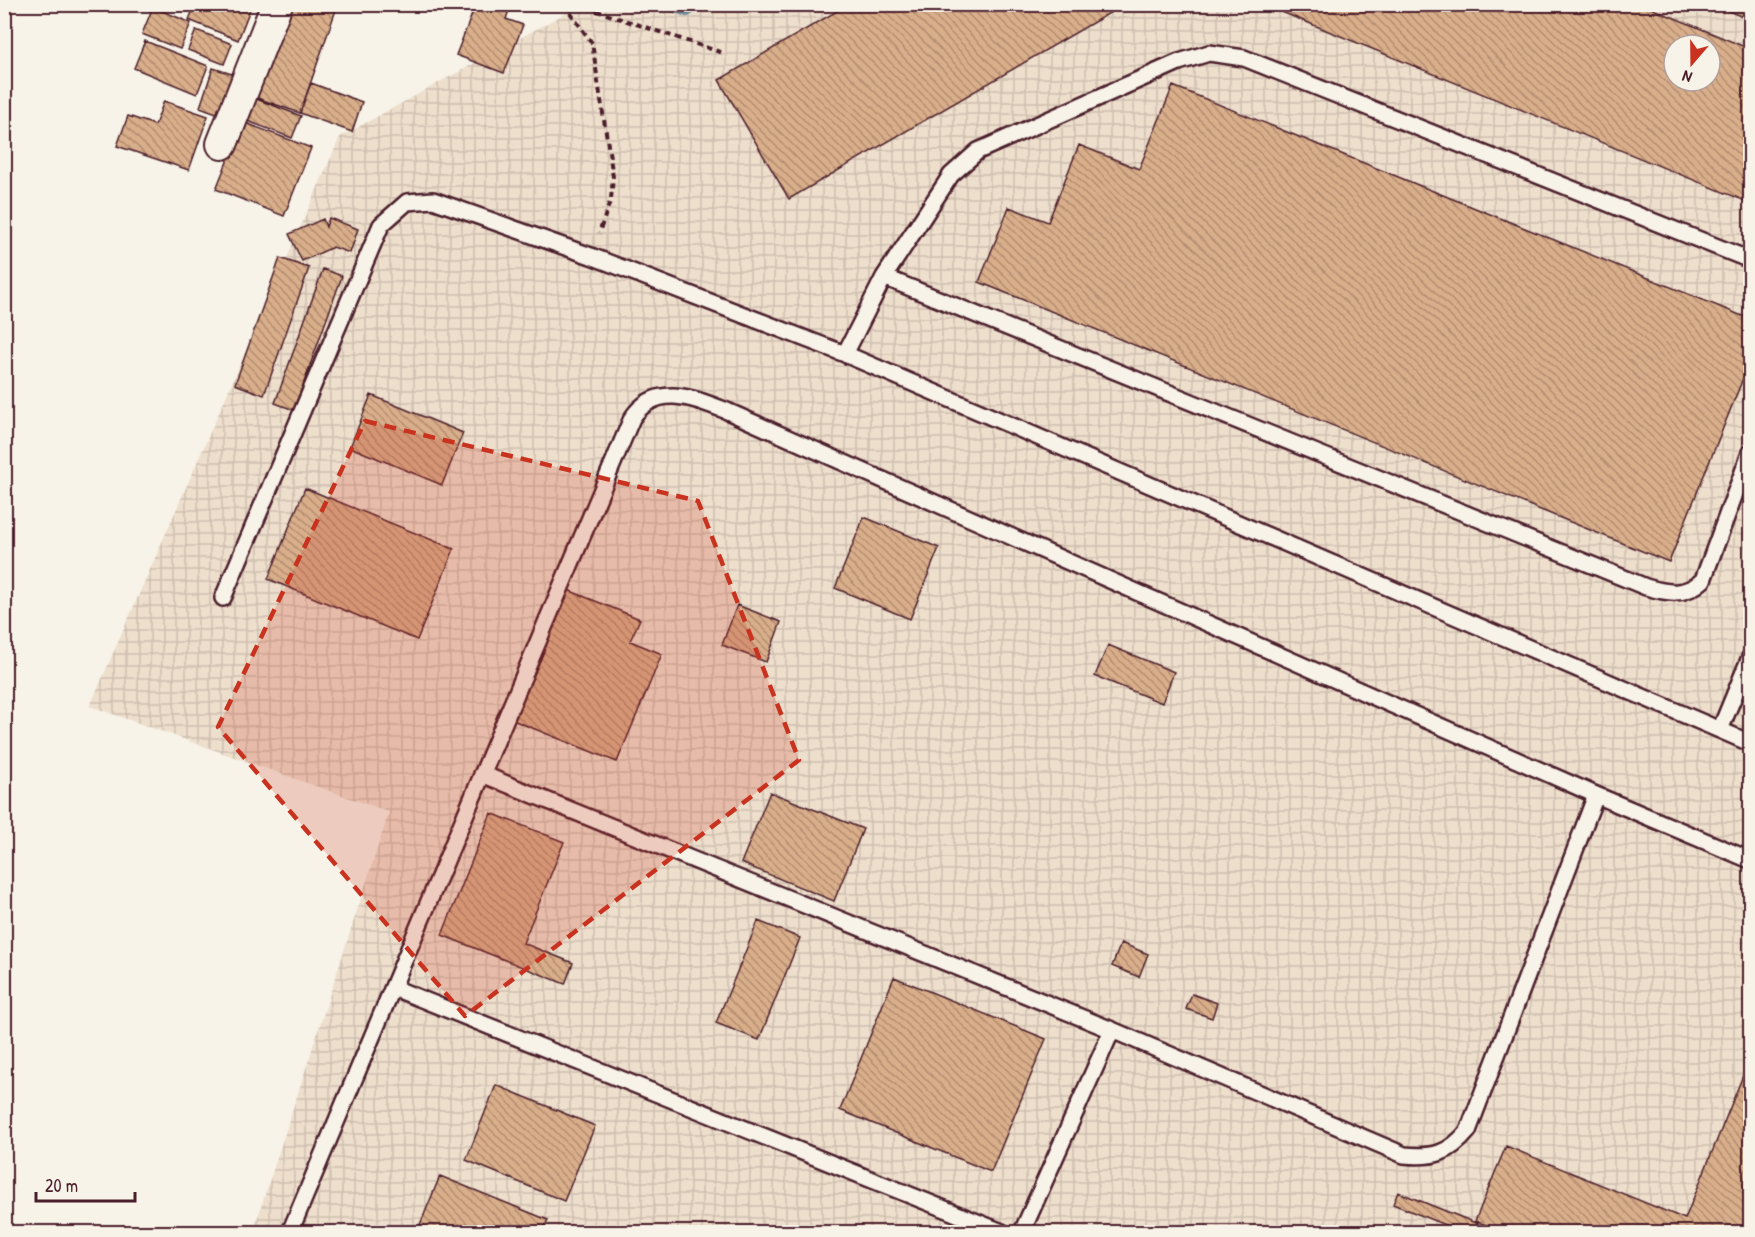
<svg xmlns="http://www.w3.org/2000/svg" width="1755" height="1237" viewBox="0 0 1755 1237" font-family="'Patrick Hand',sans-serif">
<style>
.industrial{fill:url(#industrial-grid);fill-rule:evenodd}
.lines{fill:none;stroke-linecap:round;stroke-linejoin:round}
.stream{stroke:#6f8a9c;stroke-width:10}
.building{fill:url(#building-back-hatch);stroke:#4a1f2b;stroke-width:1.5;fill-rule:evenodd}
.service-casing{stroke:#4a1f2b;stroke-width:20}
.minor-casing{stroke:#4a1f2b;stroke-width:34}
.path{stroke:#4a1f2b;stroke-width:4;stroke-dasharray:6 4.5;stroke-linecap:butt}
.service{stroke:#f7f3e8;stroke-width:15}
.minor{stroke:#f7f3e8;stroke-width:30}
.marked{fill:#c8321e;fill-opacity:0.2;stroke:#c8321e;stroke-width:4.5;stroke-dasharray:12 8;stroke-linejoin:round}
</style>
<defs>
<pattern id="industrial-grid" width="8" height="8" patternUnits="userSpaceOnUse" patternTransform="scale(1.5)"><rect width="8" height="8" fill="#eedecc"/><path d="M0 4h8M4 0v8" fill="none" stroke="#cebeaf"/></pattern>
<pattern id="building-back-hatch" width="6" height="6" patternUnits="userSpaceOnUse" patternTransform="scale(1.5)"><rect width="6" height="6" fill="#d9ae8a"/><path d="M-1 5l2 2M0 0l6 6M5-1l2 2" fill="none" stroke="#b28d71"/></pattern>
</defs>
<rect width="100%" height="100%" fill="#f7f3e8"/>
<filter id="ink" filterUnits="userSpaceOnUse"><feTurbulence type="fractalNoise" baseFrequency=".0167" numOctaves="2"/><feDisplacementMap in="SourceGraphic" scale="12" xChannelSelector="R" yChannelSelector="G"/><feConvolveMatrix kernelMatrix="1 2 1 2 8 2 1 2 1" color-interpolation-filters="sRGB"/></filter>
<g filter="url(#ink)">
<path class="industrial" d="M580,5H1750V1232H253L389,812L90,706L340,137ZM1674,45H1710V81H1674Z"/>
<g class="lines">
<path class="stream" d="M666,4L687,12L700,4"/>
</g>
<path class="building" d="M195,4H252L238,40L189,20Z
M290,4H338L300,113L257,98Z
M476,4H511L506,19L523,25L504,73L456,55Z
M849,4H1125L789,199L719,80Z
M1262,4H1641L1750,49V203ZM1674,45H1710V81H1674Z
M1712,4H1750V20Z
M153,7L191,23L180,49L142,34Z
M196,30L232,44L224,64L188,50Z
M145,41L208,66L197,94L134,68Z
M213,68L235,75L222,115L200,107Z
M311,83L362,102L352,132L300,113Z
M1173,86L1750,319V361L1669,562L979,282L1009,207L1048,222L1079,145L1139,169Z
M246,95L301,116L292,138L237,117Z
M164,101L208,116L189,170L117,146L128,116L155,125Z
M243,122L311,148L284,216L216,189Z
M329,218L358,229L350,253L333,247L302,261L289,234L323,219L326,227Z
M280,258L309,268L264,395L235,384Z
M323,269L342,276L294,410L275,403Z
M371,395L463,433L442,485L350,447Z
M305,488L454,549L417,640L268,579Z
M864,517L939,548L910,619L835,588Z
M563,588L640,619L630,641L662,654L617,762L510,719Z
M737,605L781,622L766,662L722,645Z
M1108,645L1174,672L1162,703L1095,676Z
M770,792L863,829L834,901L741,863Z
M491,813L564,842L523,943L573,963L565,984L442,935Z
M758,921L800,938L759,1040L716,1023Z
M1121,943L1148,954L1139,977L1112,966Z
M894,977L1046,1039L991,1172L840,1110Z
M1192,994L1217,1003L1212,1018L1186,1009Z
M1750,1058V1224L1747,1232H1504L1475,1221L1506,1146L1685,1219Z
M496,1085L595,1126L564,1201L466,1160Z
M440,1176L548,1220L542,1232H417Z
M1398,1192L1478,1224L1474,1232H1462L1393,1204Z"/>
<g class="lines">
<defs>
<path id="service" d="M884,277L1646,587C1667,593 1685,597 1703,580L1750,453
M845,354L884,277L926,213L951,175L978,151L1179,62L1209,53L1244,58L1750,260
M223,598L381,225L407,202L433,200L591,256L845,354L1750,743
M1720,730L1750,657
M482,774L1112,1030L1404,1155C1433,1158 1449,1154 1468,1131L1596,795
M394,988L1002,1232
M290,1232L632,418C656,382 693,398 727,411L1596,795L1750,860
M1022,1232L1112,1030"/>
<path id="minor" d="M222,144L277,4"/>
</defs>
<use href="#service" class="service-casing"/>
<use href="#minor" class="minor-casing"/>
<path class="path" d="M564,4L592,43L613,177L611,199L599,233
M576,4L723,53"/>
<use href="#service" class="service"/>
<use href="#minor" class="minor"/>
</g>
</g>
<path class="marked" d="M365,421L698,501L799,760L465,1016L218,727Z"/>
<rect width="1755" height="1237" fill="none" stroke="#f7f3e8" stroke-width="24"/>
<rect x="12" y="12" width="1731" height="1213" fill="none" stroke="#4a1f2b" stroke-width="2" filter="url(#ink)"/>
<g transform="translate(1692 63) rotate(200)"><circle r="28" fill="#f7f3e8" stroke="#b29e9c" stroke-width="1.5"/>
<path d="M0-4.5L10 22L0 15L-10 22Z" fill="#c8321e"/>
<text y="-9" font-size="16" font-weight="bold" text-anchor="middle" fill="#4a1f2b">N</text>
</g>
<path d="M36 1192v9h99v-9" fill="none" stroke="#4a1f2b" stroke-width="3"/>
<text x="45" y="1192" font-size="18" fill="#4a1f2b" stroke="#f7f3e8" stroke-width="4.5" paint-order="stroke">20 m</text>
</svg>
